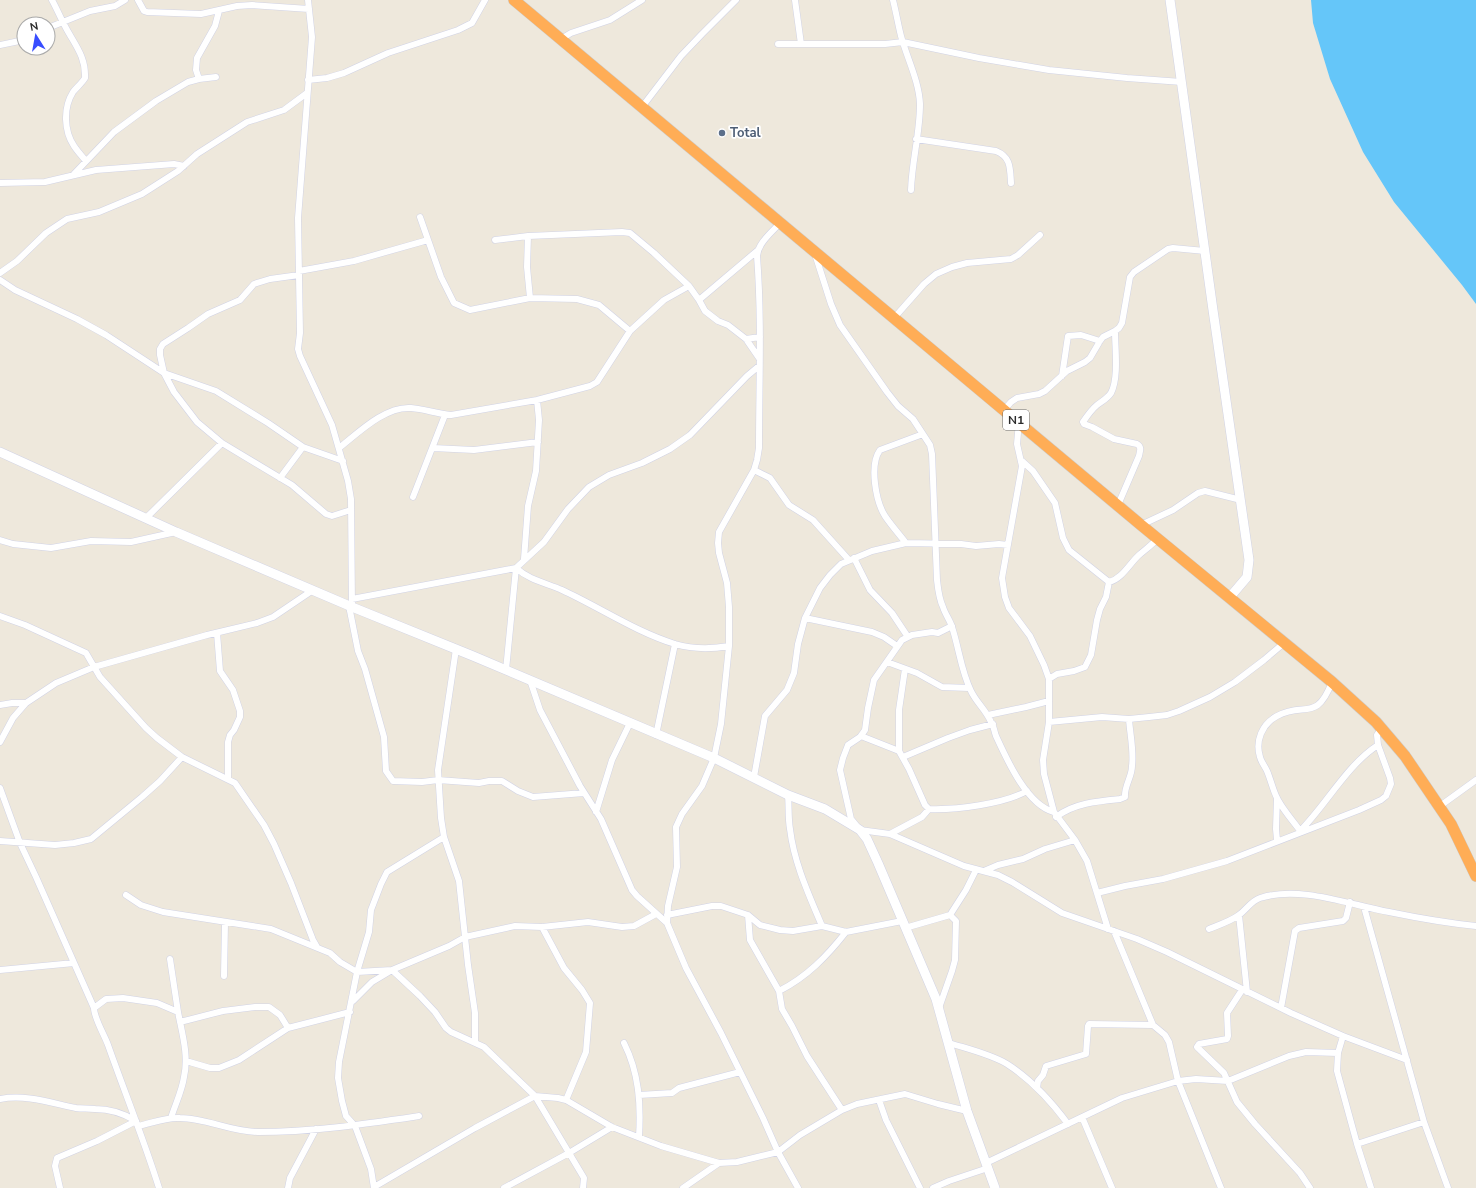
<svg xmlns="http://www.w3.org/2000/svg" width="1476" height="1188" viewBox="0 0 1476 1188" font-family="'Nunito Sans',sans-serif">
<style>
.water{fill:#65c6f9}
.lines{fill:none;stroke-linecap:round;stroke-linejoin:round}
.street-casing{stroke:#d1d3e5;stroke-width:7}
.secondary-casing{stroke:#d1d3e5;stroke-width:10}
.highway-casing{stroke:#ccc;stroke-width:12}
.street{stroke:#fff;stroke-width:6}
.secondary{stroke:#fff;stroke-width:9}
.highway{stroke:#ffad56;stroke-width:11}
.service-dot{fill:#5c6f8a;stroke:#fff;stroke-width:1.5}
.labels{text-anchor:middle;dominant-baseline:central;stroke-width:3.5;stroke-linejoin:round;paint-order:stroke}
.shield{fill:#fff;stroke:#6b6b6b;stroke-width:1}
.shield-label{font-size:12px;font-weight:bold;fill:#2b2b2b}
.service-label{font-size:13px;font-weight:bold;fill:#4e5e75;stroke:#fff;text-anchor:start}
</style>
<rect width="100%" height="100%" fill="#eee8dc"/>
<path class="water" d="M1311,0H1476V304L1462,285L1394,202L1363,152L1330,79L1313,23Z"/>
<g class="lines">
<defs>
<path id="street" d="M52,0C57,9 61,19 66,28C75,45 86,57 85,78C82,83 77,87 73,92C63,108 64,131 74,146C78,152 82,156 86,161
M138,0L144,11L147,12L201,14L237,6L252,5L309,9
M308,0L312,37L298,218L300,333L298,349L300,356L332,425L348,481L351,499L352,607
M795,0L801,44
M893,0C896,12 898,24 901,36C907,58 919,81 920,104C920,133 912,161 911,190
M48,28L90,11L115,6L125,0
M561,39L571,33L610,20L642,0
M778,44H885L903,42L979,58L1049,70L1127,78L1182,82
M0,45L24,40
M199,79L196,70L197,58L215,26L219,11
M308,80L327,78L344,73L388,53L458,30L472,23L485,0
M642,107L681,56L702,34L736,0
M916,139L996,151C1011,157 1010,168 1011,183
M74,174L114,132L156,101L188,82L199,79L216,77
M0,183L45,182L96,170L174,164L184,166
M420,217L441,277L454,303L470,310L530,298L577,299L599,305L630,331
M528,236L527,267L530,298
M495,240L528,236L622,232L630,233L654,253L689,286L699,300L705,311L718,321L728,325L746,339L759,358
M815,254L831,304L840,325L887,392L898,406L913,419L930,445L932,454L937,580C938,589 939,599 943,607C945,614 950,620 952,627C959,648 961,671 971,691C976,702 986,710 991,722C994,726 994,731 996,736C1007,760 1027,805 1054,812
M299,271L354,261L428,240
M0,273L17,261L46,233L67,219L99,212L142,194L178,171L197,154L247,122L284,110L307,93
M299,275L270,279L254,284L240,300L208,314L188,328L163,344L160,349V355L164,373L174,392L197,422L222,443L292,485L326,514L332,516L351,510
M0,280L15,290L77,319L106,335L164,373L216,391L268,423L303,447L343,461
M699,300L757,251
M894,318L924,284L936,274L952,267L967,263L1011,259L1018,255L1040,235
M1115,331C1115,348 1119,378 1111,393C1107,399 1102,401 1097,405C1091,410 1087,416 1083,422L1084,424L1092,427L1114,439L1137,444C1142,447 1140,451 1139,456L1118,505
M746,339L760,337
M1062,376L1068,336L1081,335L1100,341
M1004,410L1011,402L1017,398L1039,394L1045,391L1067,371L1085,362L1090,358L1100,341L1103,337L1115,331L1119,328L1122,323L1130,277L1134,272L1168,249L1173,248L1205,251
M1019,422L1017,444L1022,466L1002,578L1005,597L1009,608L1030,636L1044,665L1049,679V722L1043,760L1044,774L1054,812L1075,840L1087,861L1108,929
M339,448C358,433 385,406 411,408C425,409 437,414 451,415L537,400L590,386L597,382L630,331L664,300L689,286
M433,448L474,450L538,442
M1022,461L1033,471L1055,503L1063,538L1069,550L1109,582C1122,579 1130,563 1139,555C1146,549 1152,545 1158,538
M754,470L770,478L789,505L813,520L849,560
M280,478L303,447
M413,497L445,415
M146,518L222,443
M1141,525L1173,510L1198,493L1205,491L1241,500
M0,540L13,544L51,548L91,541L131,542L176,532
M906,543C899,534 891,525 885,516C876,502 869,465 880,450L923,434
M854,558L870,590L892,613L908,637
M524,559L528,506L536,471L539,420L537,400
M516,568C529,580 546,583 562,590C599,607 636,632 675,644C692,649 712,649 729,646
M352,599L516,568
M349,606L358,651L365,669L384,737L386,771L393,781L422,782L438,780L479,783L489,781H502L518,791L533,797L584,793
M0,616L25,625L86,653L100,677L146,728L157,738L182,757L235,783L264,825L274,844L291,883L313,940L317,947
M805,618L872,632L884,637L897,646
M952,626L938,633L932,632L912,635L902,640L874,680L868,708L865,730L860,737L848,745L843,758L840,770L851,819L860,830L890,834L964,866L998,875L1012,882L1062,913L1137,939L1167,952L1291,1013L1343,1036L1407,1060
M217,633L220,671L233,690L240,711V717L234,730L230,735L228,742V779
M456,649L438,770L441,818L444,837L459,881L468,965L475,1013V1042
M887,662L917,673L942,687L969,688
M905,669L899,710V751L909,769L925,805L929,809C956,810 1004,804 1027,791
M506,670L516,568L544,542L568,509L589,487L609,475L642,463L670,449L690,435L747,376L759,366
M1049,679L1057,674L1074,671L1085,667L1091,655L1097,620L1100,609L1106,597L1109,582
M530,680L540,710L580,786L601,819L632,890L637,896L667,923L686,968L721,1033L763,1118L778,1152L798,1188
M0,705L12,703H26
M988,715L1026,707L1049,701
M1049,722L1102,717L1129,719L1149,717L1167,715L1179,711L1210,697L1235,682L1264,660L1284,643
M656,735L675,644
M861,736L899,751
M0,742L13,718L26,703L56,683L94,667L207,635L257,623L273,617L313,590
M903,757L948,738L970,730L993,724
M754,777L765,716L787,690L794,673L798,644L805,618L820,588L830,575L841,564L872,551L906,543L961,544L976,546L999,544L1008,545
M0,788L20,843L36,877L94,1008C94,1018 104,1034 108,1045C125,1093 144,1140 159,1188
M788,795C789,806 788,818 790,829C794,863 809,895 822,926
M1440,806L1476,780
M596,812L612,760L630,723
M1056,817C1074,803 1099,801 1120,799L1125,797C1124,786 1132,777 1132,766C1134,751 1130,734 1129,719
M1300,831C1326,805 1347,765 1378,745
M1301,832C1293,821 1284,811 1278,800C1273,791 1271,780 1267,771C1265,766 1261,762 1260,757C1255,741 1262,724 1277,716C1305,701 1316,723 1332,682
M890,834L922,817L929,809
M1277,840L1276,829L1277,798
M0,841L55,845L74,843L91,839L142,797L160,781L182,757
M984,871L998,865L1023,859L1045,849L1075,840
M1097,893L1125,886L1163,879L1227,861L1359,810L1381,800L1386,796L1391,784L1390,778L1378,745L1377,735L1382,728
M126,895L141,905L163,912L271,929L330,953L340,962L357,972L392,970L449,946L465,937L515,926L542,927L588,922L622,927L634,926L656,914
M1364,907L1424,1122L1448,1188
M667,915L712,906H721L748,915L760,925L780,930L793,931L822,926L846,932L902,921
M748,915L750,940L779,991L782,1009L792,1026L807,1056L842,1110
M1239,915L1247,992
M667,923L668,906L677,867L676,827L682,814L702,786L714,758L721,724L729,646V607L727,583L719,553L718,543L719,532L754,470L757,460L759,448C759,384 762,320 757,256C758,243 772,232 780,223
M542,927L564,968L582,990L590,1003L586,1052L566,1100
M905,928L950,915L966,890L976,870
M1209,929C1219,925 1231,921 1239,915C1247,909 1251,901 1260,898C1300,885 1350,905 1389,912C1418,918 1447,923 1476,926
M1114,931L1153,1025L1165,1035L1169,1042L1178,1081L1221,1188
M170,959L178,1012
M0,970L74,963
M224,976L225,922
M1242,990L1227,1013L1228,1036L1227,1039L1199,1044L1197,1047L1224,1073L1237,1102L1255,1124L1300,1173L1310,1188
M779,991C807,977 827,956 846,932
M353,1001L372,982L392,970L420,996L435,1012L446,1028L451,1032L484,1047L535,1096L584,1178L583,1188
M94,1008L106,999L123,998L157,1003L178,1012C182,1033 189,1056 184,1077C182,1091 175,1105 171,1118
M939,1008L952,971L955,960L956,921L950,915
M1281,1008L1295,931L1299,928L1343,921L1346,918L1350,902
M180,1022L223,1011L255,1007H269L280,1015L288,1028
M1343,1036L1338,1053L1337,1071L1357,1144L1371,1188
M624,1043C639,1073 641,1104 639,1137
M949,1043C968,1049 990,1054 1007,1064C1032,1080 1051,1101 1068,1124
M186,1061L210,1068H219L239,1060L288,1028L350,1012
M1037,1088L1038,1081L1043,1075L1046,1066L1086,1054L1088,1026L1089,1024L1153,1025
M639,1095L672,1093L679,1088L740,1072
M0,1099C26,1094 51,1103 76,1108C82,1109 89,1108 95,1109C111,1109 123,1113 136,1121
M879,1100L886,1120L920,1188
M1082,1117L1112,1188
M138,1126C152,1123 166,1117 180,1118C206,1118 231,1132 258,1132C312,1132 365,1124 419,1116
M1357,1144L1424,1122
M986,1163L1122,1098L1178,1081L1196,1079L1228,1081L1289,1056L1306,1052L1338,1053
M374,1187L475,1128L535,1096L558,1098L566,1100L612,1127L661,1146L719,1163
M60,1188L55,1166L57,1158L97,1141L136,1121
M288,1188L290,1178L316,1129
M374,1188L371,1169L355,1126L346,1116L342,1101L338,1078L339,1062L357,972L369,932L371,910L381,884L387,872L444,837
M504,1188L569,1153L612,1127
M683,1188L719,1163L737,1162L778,1152L800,1135L842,1110L857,1104L905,1094L938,1104L967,1111
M933,1188L949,1181L988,1168"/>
<path id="secondary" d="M1170,0L1213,310L1249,560L1247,577L1230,597
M0,452L176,532L352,607L473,656L714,758L788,795L825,809L860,830L867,839L878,863L936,999L967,1111L995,1188"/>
<path id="highway" d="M514,0L1141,525L1332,682L1376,722L1405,756L1451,824L1476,876"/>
</defs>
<use href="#street" class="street-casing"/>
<use href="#secondary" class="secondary-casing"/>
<use href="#highway" class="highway-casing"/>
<use href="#street" class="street"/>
<use href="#secondary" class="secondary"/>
<use href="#highway" class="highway"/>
</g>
<circle class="service-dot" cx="722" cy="133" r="4"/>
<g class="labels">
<rect class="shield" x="1003" y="410" width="26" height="20" rx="3"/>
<g class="shield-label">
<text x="1016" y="420">N1</text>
</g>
<g class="service-label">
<text x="730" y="133">Total</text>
</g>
</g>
<g transform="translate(36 36) rotate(349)"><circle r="19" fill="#ffffff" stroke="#aaaaaa"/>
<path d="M0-3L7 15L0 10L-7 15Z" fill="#384dff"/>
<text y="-6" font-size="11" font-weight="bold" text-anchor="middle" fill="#2b2b2b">N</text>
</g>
</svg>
